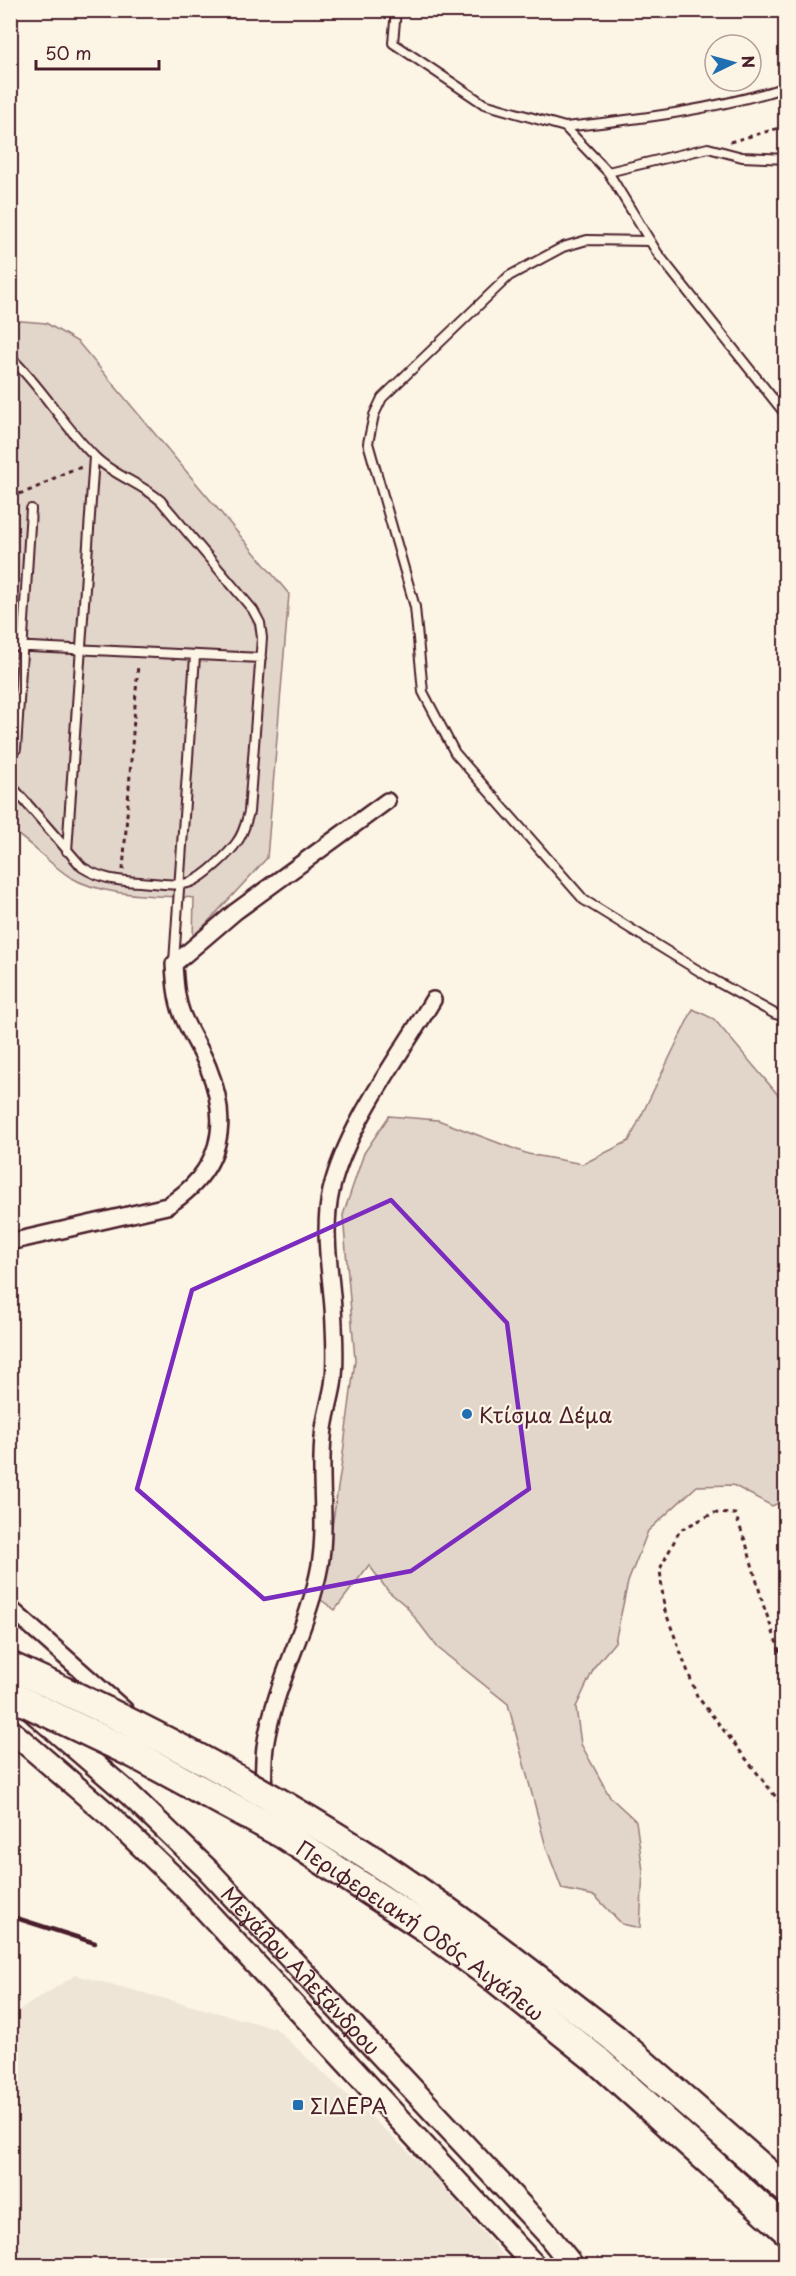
<svg xmlns="http://www.w3.org/2000/svg" width="796" height="2276" viewBox="0 0 796 2276" font-family="'Playpen Sans',sans-serif">
<style>
.built{fill:#eee5d7}
.green{fill:#e2d5ca;stroke:#967a7a;stroke-width:1.5}
.lines{fill:none;stroke-linecap:round;stroke-linejoin:round}
.service-casing{stroke:#4a1f2b;stroke-width:12}
.minor-casing{stroke:#4a1f2b;stroke-width:20}
.secondary-casing{stroke:#4a1f2b;stroke-width:26}
.motorway-casing{stroke:#4a1f2b;stroke-width:32}
.path{stroke:#4a1f2b;stroke-width:3;stroke-dasharray:4.5 4.5;stroke-linecap:butt}
.service{stroke:#fcf5e5;stroke-width:8}
.minor{stroke:#fcf5e5;stroke-width:15}
.secondary{stroke:#fcf5e5;stroke-width:21}
.motorway{stroke:#fcf5e5;stroke-width:27}
.rail{stroke:#4a1f2b;stroke-width:4.5}
.motorway-bridge-casing{stroke:#4a1f2b;stroke-width:32;stroke-linecap:butt}
.motorway-bridge{stroke:#fcf5e5;stroke-width:27}
.marked{fill:none;stroke:#7b2cbf;stroke-width:4.5;stroke-linejoin:round}
.poi-dot{fill:#1f6fb2;stroke:#fcf5e5;stroke-width:2}
.labels{text-anchor:middle;dominant-baseline:central;stroke-width:4.5;stroke-linejoin:round;paint-order:stroke}
.poi-label{font-size:21px;fill:#4a1f2b;stroke:#fcf5e5;text-anchor:start}
.street-label{font-size:21px;fill:#4a1f2b;stroke:#fcf5e5}
</style>
<rect width="100%" height="100%" fill="#fcf5e5"/>
<filter id="ink" filterUnits="userSpaceOnUse"><feTurbulence type="fractalNoise" baseFrequency=".0167" numOctaves="2"/><feDisplacementMap in="SourceGraphic" scale="12" xChannelSelector="R" yChannelSelector="G"/><feConvolveMatrix kernelMatrix="1 2 1 2 8 2 1 2 1" color-interpolation-filters="sRGB"/></filter>
<g filter="url(#ink)">
<path class="built" d="M76,1975L275,2028L429,2171L512,2265H11V2015Z"/>
<path class="green" d="M10,320L46,323L78,342L289,594L267,858L193,938L194,898C155,895 103,897 70,877C49,864 33,844 11,830Z
M693,1009L714,1019L785,1103V1500L772,1506L733,1485L697,1486L648,1531L628,1582L615,1642L595,1666L576,1707L581,1744L610,1797L636,1821L643,1871L640,1928L622,1924L595,1896L562,1889L546,1847L508,1704L438,1648L406,1606L388,1591L369,1565L335,1610L321,1600L342,1461L355,1360L343,1215L364,1153L389,1116L438,1120L528,1154L583,1164L629,1141Z"/>
<g class="lines">
<defs>
<path id="service" d="M396,10L393,43L484,104L565,127L608,172L658,254L786,415
M565,127C640,119 714,110 786,87
M608,172L708,148L742,157L786,159
M650,241L587,240L563,247L509,276L382,398L374,415L368,443L415,607L423,692L455,753L584,900L712,979L775,1014L786,1017
M10,357C42,387 64,427 95,457C114,476 141,483 161,501L253,610L260,623L262,638L249,812C246,822 244,833 237,842C229,854 204,877 191,882C176,887 156,883 140,882C118,881 101,879 82,867L10,784
M10,646L261,658
M16,749L31,509
M67,851L94,457
M174,962L195,656"/>
<path id="minor" d="M10,1242L167,1206C220,1172 232,1126 208,1067C201,1049 189,1032 182,1014C176,998 175,981 174,964L235,912L387,801
M10,1608L125,1710
M263,1797C264,1780 263,1763 265,1747C274,1684 309,1627 320,1565C327,1523 319,1480 323,1438C324,1420 330,1403 333,1385C336,1366 335,1345 334,1326C333,1281 321,1236 331,1191C346,1127 399,1057 433,1000"/>
<g id="secondary">
<path id="s1" d="M36,1714L129,1794L208,1870L545,2231L573,2266"/>
<path d="M10,1730L110,1816L187,1890L535,2266"/>
</g>
<path id="motorway" d="M614,2038L786,2189
M596,2059L786,2230"/>
</defs>
<use href="#service" class="service-casing"/>
<use href="#minor" class="minor-casing"/>
<use href="#secondary" class="secondary-casing"/>
<use href="#motorway" class="motorway-casing"/>
<path class="path" d="M730,142L786,126
M10,495C38,493 56,472 83,467
M123,870L138,664
M786,1669L764,1607L746,1543L735,1514L714,1513L680,1530L660,1569L664,1608L697,1696L786,1810"/>
<use href="#service" class="service"/>
<use href="#minor" class="minor"/>
<use href="#secondary" class="secondary"/>
<use href="#motorway" class="motorway"/>
<path class="rail" d="M10,1916L95,1943"/>
<defs>
<g id="motorway-bridge">
<path d="M10,1666C135,1722 256,1784 370,1858C454,1913 534,1976 614,2038"/>
<path id="s2" d="M10,1695L134,1754L284,1835L426,1928L496,1979L596,2059"/>
</g>
</defs>
<use href="#motorway-bridge" class="motorway-bridge-casing"/>
<use href="#motorway-bridge" class="motorway-bridge"/>
</g>
</g>
<path class="marked" d="M391,1200L507,1323L529,1489L411,1571L264,1599L137,1489L192,1290Z"/>
<g class="poi-dot">
<circle cx="467" cy="1414" r="6"/>
<rect x="292" y="2099" width="12" height="12" rx="3"/>
</g>
<g class="labels">
<g class="poi-label">
<text x="479" y="1414">Κτίσμα Δέμα</text>
<text x="310" y="2105">ΣΙΔΕΡΑ</text>
</g>
<g class="street-label">
<text stroke="none"><textPath href="#s2" startOffset="474">Περιφερειακή Οδός Αιγάλεω</textPath></text>
<text stroke="none"><textPath href="#s1" startOffset="369">Μεγάλου Αλεξάνδρου</textPath></text>
</g>
</g>
<rect width="796" height="2276" fill="none" stroke="#fcf5e5" stroke-width="36"/>
<rect x="18" y="18" width="760" height="2240" fill="none" stroke="#4a1f2b" stroke-width="2" filter="url(#ink)"/>
<g transform="translate(733 63) rotate(85)"><circle r="28" fill="#fcf5e5" stroke="#b59f9b" stroke-width="1.5"/>
<path d="M0-4.5L10 22L0 15L-10 22Z" fill="#1f6fb2"/>
<text y="-9" font-size="16" font-weight="bold" text-anchor="middle" fill="#4a1f2b">N</text>
</g>
<path d="M36 60v9h123v-9" fill="none" stroke="#4a1f2b" stroke-width="3"/>
<text x="45" y="60" font-size="18" fill="#4a1f2b" stroke="#fcf5e5" stroke-width="4.5" paint-order="stroke">50 m</text>
</svg>
